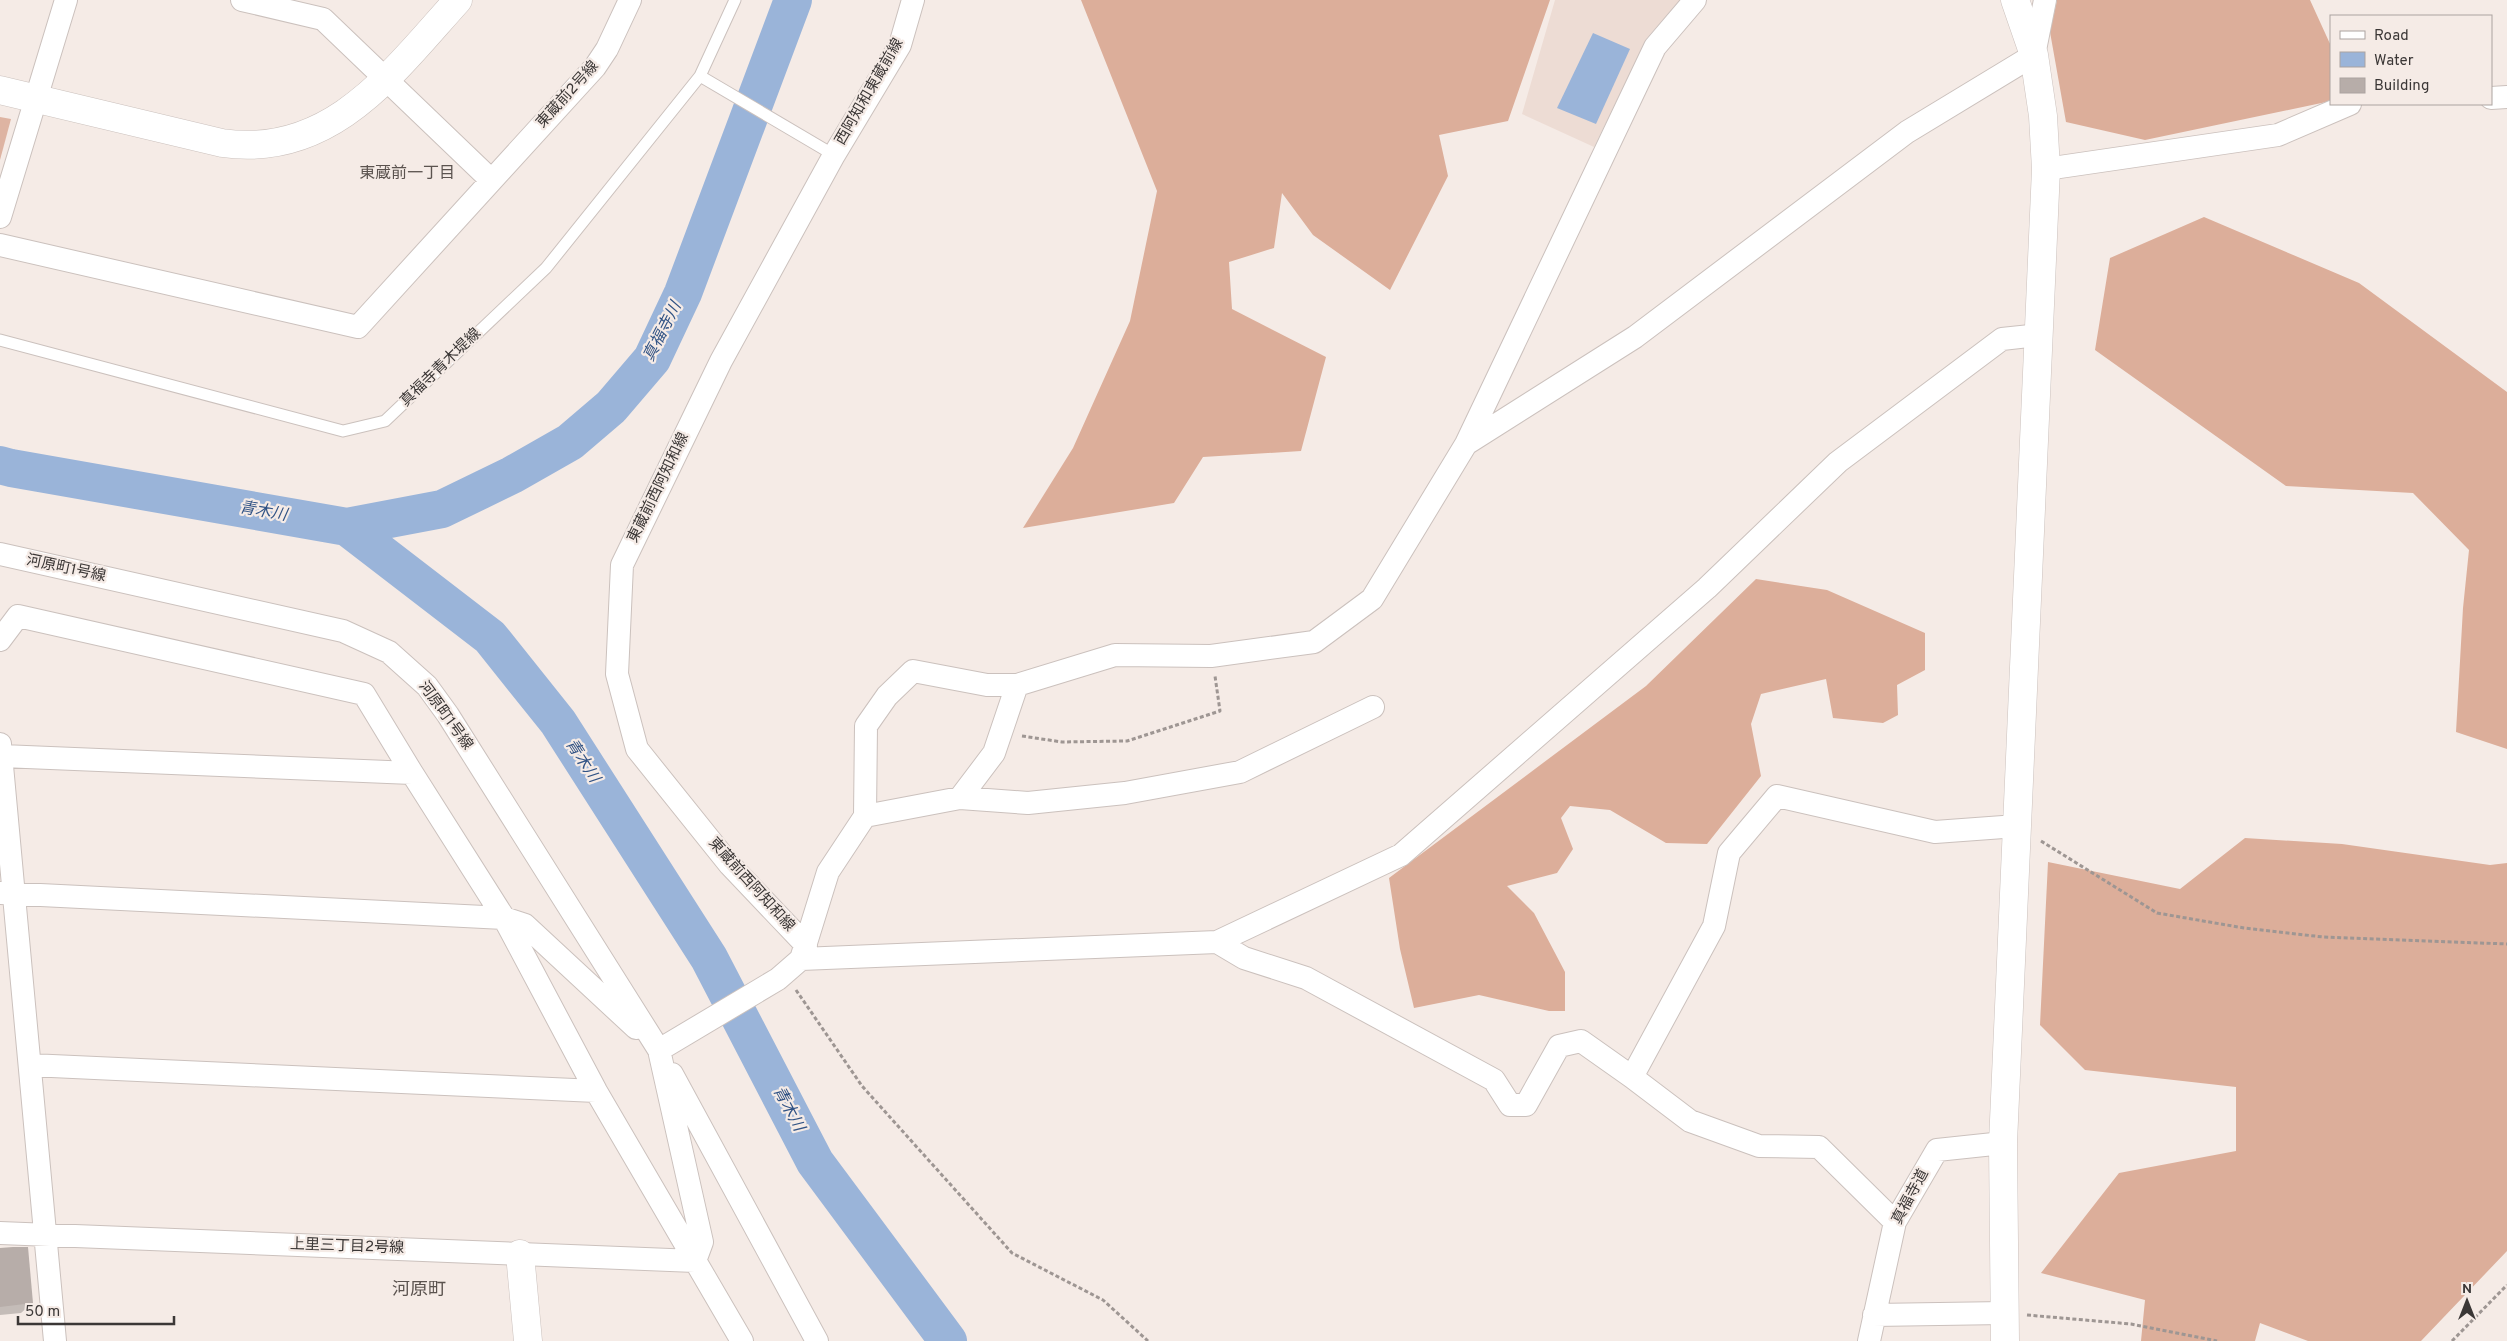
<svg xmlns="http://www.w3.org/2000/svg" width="2507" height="1341" viewBox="0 0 2507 1341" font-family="Overpass,'Noto Sans JP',sans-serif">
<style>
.built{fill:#eddcd4}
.green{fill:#deb4a2}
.forest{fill:#dcae9a}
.water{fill:#9ab4d9}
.shadow{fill:#0003}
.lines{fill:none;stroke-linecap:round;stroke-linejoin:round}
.river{stroke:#9ab4d9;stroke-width:38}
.building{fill:#b7ada9}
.service-casing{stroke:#cbc1bd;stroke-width:13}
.minor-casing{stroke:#cbc1bd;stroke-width:24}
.tertiary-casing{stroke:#cbc1bd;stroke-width:29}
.path{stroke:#9e9693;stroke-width:3;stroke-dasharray:4 2.5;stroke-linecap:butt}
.service{stroke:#fff;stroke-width:11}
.minor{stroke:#fff;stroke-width:22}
.tertiary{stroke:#fff;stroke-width:28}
.labels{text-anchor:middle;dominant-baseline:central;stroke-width:4.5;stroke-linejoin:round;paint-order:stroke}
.street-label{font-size:15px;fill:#3b3736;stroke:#f5ebe6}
.neighbourhood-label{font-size:16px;fill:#5b534f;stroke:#f5ebe6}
.water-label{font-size:16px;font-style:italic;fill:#315385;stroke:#f5ebe6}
.quarter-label{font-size:18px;fill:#5b534f;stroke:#f5ebe6}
</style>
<rect width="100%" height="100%" fill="#f5ebe6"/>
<path class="built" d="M1555,0H1680L1647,38L1594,147L1522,114Z"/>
<path class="green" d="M0,117L11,119L0,160Z"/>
<path class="forest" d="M1081,0H1550L1508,121L1439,135L1448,176L1390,290L1313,235L1282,193L1274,248L1229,262L1232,309L1326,357L1301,451L1203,457L1174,503L1023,528L1073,448L1130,321L1157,191Z
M2057,0H2310L2331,46V101L2145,140L2066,122L2050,32Z
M2204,217L2359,283L2507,392V749L2456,732L2463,608L2469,550L2413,493L2286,486L2095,350L2110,258Z
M1756,579L1827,590L1925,633V670L1897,685L1898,715L1883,723L1833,718L1826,679L1761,694L1751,724L1761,776L1707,844L1666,843L1610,810L1570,806L1561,818L1573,849L1557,873L1507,886L1534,913L1565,972V1011H1549L1479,995L1414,1008L1400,949L1389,878L1646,686Z
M2245,838L2342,844L2490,865L2507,863V1251L2421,1341H2308L2260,1323L2255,1341H2141L2145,1300L2041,1273L2119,1173L2236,1151V1087L2085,1070L2040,1025L2048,862L2180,889Z"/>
<path class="water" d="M1593,33L1630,49L1596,124L1557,108Z"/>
<path class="shadow" d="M0,1250L32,1303L21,1313L0,1315Z"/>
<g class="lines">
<path class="river" d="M0,465L11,468L347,527L490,637L558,722L709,958L815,1162L948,1341
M347,527L442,509L512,475L570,442L611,407L652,359L683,293L793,0"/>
</g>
<path class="building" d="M13,1247H28L33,1303L0,1307V1248Z"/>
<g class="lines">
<defs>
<path id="service" d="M700,76L834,155
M0,340L343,431L385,421L546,268L700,76L735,0"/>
<path id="minor" d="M242,0L323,19L491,180
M2491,98L2507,97
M2046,169L2278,135L2350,104
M0,217L66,0
M0,245L358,327L595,67L607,49L630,0
M1466,444L1635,337L1907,132L2034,55L2045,0
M0,554L343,631L389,652L427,686L448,715L659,1050L702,1242L695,1261
M0,640L18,616L364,694L412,773
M0,744L55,1341
M2,756L412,773L504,918L596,1091L742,1341
M960,798L1028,803L1125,793L1240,772L1373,707
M865,816L960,798L994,753L1017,685
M0,893L504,918L525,925L636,1028
M1217,942L1244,958L1306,978L1494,1080L1510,1105H1526L1559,1046L1581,1041L1632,1077L1690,1121L1759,1146L1819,1147L1895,1222
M806,945L730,865L637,749L617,674L622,565L721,361L834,155L900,45L913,0
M801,959L1217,942L1401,855L1707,588L1838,462L2002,339L2039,335
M659,1050L778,979L801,959L828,872L865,816L866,726L887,696L913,671L987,685H1017L1115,655L1211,656L1314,642L1372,599L1466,444L1655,47L1695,0
M30,1065L596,1091
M672,1074L817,1341
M1632,1077L1714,926L1729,853L1777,796L1935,832L2017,826
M0,1233L695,1261
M1874,1315L2004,1313
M1869,1341L1895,1222L1937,1150L2003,1143"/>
<path id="tertiary" d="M0,90L222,143C331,159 393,72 458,0
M520,1254L528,1341
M2005,1341L2003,1143L2046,169L2043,116L2034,55L2015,0"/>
</defs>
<use href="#service" class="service-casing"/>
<use href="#minor" class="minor-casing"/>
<use href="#tertiary" class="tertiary-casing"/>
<path class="path" d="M1022,736L1062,742L1127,741L1220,711L1215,676
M2041,841L2157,913L2244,928L2323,937L2507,944
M796,990L862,1086L1012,1253L1103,1300L1148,1341
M2027,1315L2131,1324L2217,1341
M2452,1341L2507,1285"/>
<use href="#service" class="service"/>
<use href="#minor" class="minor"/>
<use href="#tertiary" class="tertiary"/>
</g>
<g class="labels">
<g class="street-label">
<text transform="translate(870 92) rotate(-60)">西阿知和東蔵前線</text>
<text transform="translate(568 95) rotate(-48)">東蔵前2号線</text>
<text transform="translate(441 368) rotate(-44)">真福寺青木堤線</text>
<text transform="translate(659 488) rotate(-64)">東蔵前西阿知和線</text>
<text transform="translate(66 569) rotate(12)">河原町1号線</text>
<text transform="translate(445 716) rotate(54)">河原町1号線</text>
<text transform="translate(751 885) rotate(48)">東蔵前西阿知和線</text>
<text transform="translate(1911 1197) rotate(-62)">真福寺道</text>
<text transform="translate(347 1247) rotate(2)">上里三丁目2号線</text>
</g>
<g class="neighbourhood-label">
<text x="407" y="174">東蔵前一丁目</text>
</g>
<g class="water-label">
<text transform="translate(663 332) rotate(-63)">真福寺川</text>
<text transform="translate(263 512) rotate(10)">青木川</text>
<text transform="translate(582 761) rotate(57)">青木川</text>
<text transform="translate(788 1109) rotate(62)">青木川</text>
</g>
<g class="quarter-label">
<text x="419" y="1290">河原町</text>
</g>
</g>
<rect x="2330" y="15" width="162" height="90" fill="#f5ebe6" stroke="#aba3a0"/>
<rect x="2340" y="31" width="25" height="8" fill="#ffffff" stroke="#aba3a0"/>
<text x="2374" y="40" font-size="15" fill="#3b3736">Road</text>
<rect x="2340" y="52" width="25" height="15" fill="#9ab4d9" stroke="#aba3a0"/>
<text x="2374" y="65" font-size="15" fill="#3b3736">Water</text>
<rect x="2340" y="78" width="25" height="15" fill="#b7ada9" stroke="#aba3a0"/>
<text x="2374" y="90" font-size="15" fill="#3b3736">Building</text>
<g transform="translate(2467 1301)" stroke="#f5ebe6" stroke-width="4" paint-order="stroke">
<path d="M0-4L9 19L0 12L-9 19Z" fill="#3b3736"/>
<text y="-8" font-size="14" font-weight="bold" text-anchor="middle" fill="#3b3736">N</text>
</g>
<path d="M18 1316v8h156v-8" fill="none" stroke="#3b3736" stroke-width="2.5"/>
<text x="25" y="1316" font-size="15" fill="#3b3736" stroke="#f5ebe6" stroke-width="4" paint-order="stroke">50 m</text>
</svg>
